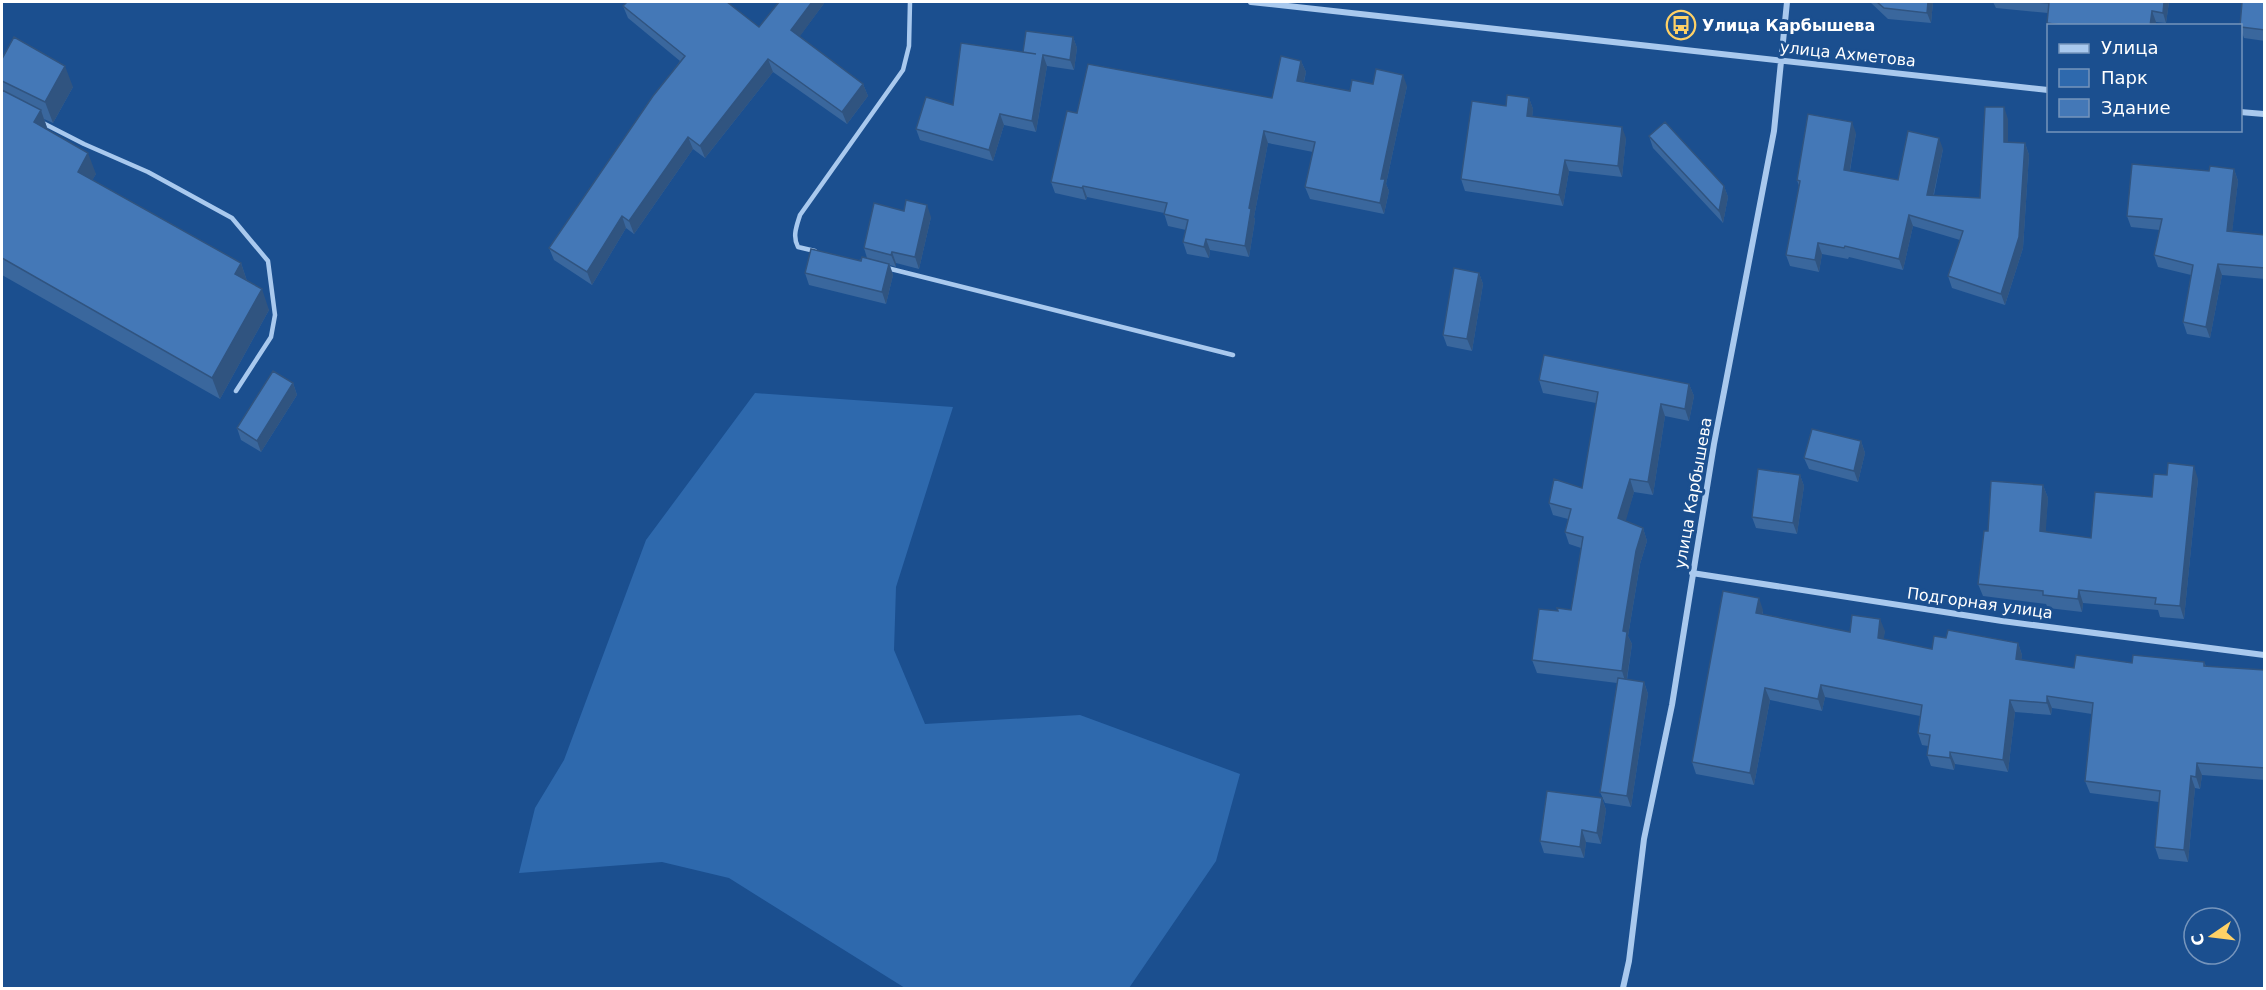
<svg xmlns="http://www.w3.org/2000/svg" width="2266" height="990" viewBox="0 0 2266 990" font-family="'DejaVu Sans',sans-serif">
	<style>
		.green { fill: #2e69ad }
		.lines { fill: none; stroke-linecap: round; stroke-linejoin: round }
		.lane { stroke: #a9c9ee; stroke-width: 4.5 }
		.street { stroke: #a9c9ee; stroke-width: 6 }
		.wall { fill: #3a679d }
		.shaded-wall { fill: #305480 }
		.building { fill: #4478b7; stroke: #305480; stroke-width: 1.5 }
		.labels { text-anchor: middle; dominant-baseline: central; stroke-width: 6; stroke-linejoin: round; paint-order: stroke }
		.poi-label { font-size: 16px; font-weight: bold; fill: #fff; stroke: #1b4f8f; text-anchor: start }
		.street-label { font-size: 16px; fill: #fff; stroke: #1b4f8f }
	</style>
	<rect width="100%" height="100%" fill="#1b4f8f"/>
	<path class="green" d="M755 393 953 407 896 587 894 650 925 724 1080 715 1240 774 1216 861 1129 988H905L729 878 662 862 519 873 535 808 564 760 646 540Z"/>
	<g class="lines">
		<path class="lane" d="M41 122 84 144 148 172 232 218 268 261 275 315 271 337 236 391
			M815 251 798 247C792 236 797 225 800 215L903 70 909 46 910 2
			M887 268 1233 355"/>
		<path class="street" d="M1251 2 2048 90
			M2240 112 2264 114
			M1692 573 2002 621 2264 655
			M1623 988 1629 961 1644 839 1672 705 1714 444 1774 131 1787 2"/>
	</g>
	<path class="wall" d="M825 2 799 37 863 84 868 96 847 124 773 72 705 158 693 149 634 234 626 228 592 285 554 260 549 248 680 61 628 18 623 6 759 27Z
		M1870 2H1933L1931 23 1888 19Z
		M1993 2H2169L2166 23 2156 22V26H2049V27L2047 23 2048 13 1996 8Z
		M2265 2V41L2244 38 2241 30V26Z
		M1073 37 1077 48 1074 70 1047 66 1036 132 1004 125 993 161 920 140 916 129 953 105 1023 52Z
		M2 59 73 87 53 123 44 119 48 130 96 174 92 180 241 263 247 281 269 310 220 399 2 275Z
		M1301 61 1306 72 1304 82 1350 91 1373 84 1407 86 1386 184 1389 191 1384 214 1310 199 1305 187 1313 152 1268 143 1254 217 1255 220 1249 257 1210 250 1209 258 1187 254 1183 242 1186 230 1168 226 1164 213 1087 197 1086 200 1055 193 1051 182 1077 113 1272 98Z
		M1529 98 1533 109 1532 117 1626 138 1622 177 1569 171 1563 206 1465 191 1461 179 1506 106Z
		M2008 119V142L2025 143 2029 155 2023 248 2005 305 1952 288 1948 276 1960 240 1913 226 1903 270 1849 257 1848 259 1822 254 1819 272 1790 266 1786 255 1799 186 1797 180 1856 133 1850 171 1898 180 1943 149 1934 195 1980 198Z
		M1649 136 1724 186 1728 197 1723 223 1653 148Z
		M2234 169 2238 181 2232 231 2265 235V279L2222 275 2210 338 2187 334 2183 322 2191 275 2158 267 2154 255 2160 230 2131 227 2127 216 2209 171Z
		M904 211 931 217 919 269 896 263V267L890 265 893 275 886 304 809 285 805 273 867 258 864 248Z
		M1479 273 1483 284 1472 351 1447 346 1443 335Z
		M1539 380 1689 384 1694 396 1689 421 1665 416 1653 495 1634 492 1625 521 1643 528 1647 541 1640 564 1628 636 1632 644 1627 680 1644 682 1648 694 1631 807 1605 803 1600 792 1617 683 1537 673 1532 660 1558 611 1571 610 1581 548 1569 544 1565 532 1568 519 1553 515 1549 503 1582 488 1596 403 1543 393Z
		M293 383 297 395 261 452 241 440 237 428Z
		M1861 441 1865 453 1858 482 1809 469 1804 458Z
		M1800 475 1804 486 1797 534 1756 528 1752 517Z
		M2198 479 2184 619 2160 617 2158 610 2083 603 2082 612 2048 608 2046 604 1983 596 1978 584 1988 531 2043 485 2048 498 2045 532 2091 538 2152 497Z
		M1763 610V614L1850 632 1885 631 1883 639 1932 649 1946 638 2018 643 2022 655 2021 660 2074 668 2132 663 2204 662 2206 666 2265 670V780L2202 775 2200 789 2195 788 2188 862 2159 859 2155 847 2159 802 2090 793 2085 781 2092 714 2052 708 2051 715 2015 712 2008 772 1955 764 1954 770 1931 766 1927 755 1928 746 1922 745 1918 733 1920 716 1825 697 1822 711 1770 700 1754 785 1696 774 1692 762Z
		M1602 798 1606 810 1601 844 1586 842 1584 858 1544 853 1540 841Z"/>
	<path class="shaded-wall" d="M812 2H825L795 43 791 30Z
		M1928 2H1933L1931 23 1927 13Z
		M2164 2H2169L2166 23 2163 13Z
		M2152 11 2156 22V26H2150Z
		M1073 37 1077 48 1074 70 1070 60Z
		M1043 55 1047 66 1036 132 1032 121Z
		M768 59 773 72 705 158 700 146Z
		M1301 61 1306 72 1301 93 1297 81Z
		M65 66 73 87 53 123 45 102Z
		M1403 75 1407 86 1386 184 1389 191 1384 214 1380 203 1381 179Z
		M863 84 868 96 847 124 842 112Z
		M1529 98 1533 109 1531 128 1527 116Z
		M2004 107 2008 119V153L2004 142Z
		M41 110 48 131 34 122Z
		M1000 114 1004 125 993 161 989 150Z
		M1852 122 1856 133 1848 181 1844 170Z
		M1622 127 1626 138 1622 177 1618 166Z
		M1264 131 1268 143 1254 217 1255 220 1249 257 1245 246 1249 208Z
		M688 137 693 149 634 234 629 221Z
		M1939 138 1943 149 1931 206 1927 195Z
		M2025 143 2029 155 2023 248 2005 305 2001 294Z
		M88 153 96 174 85 193 78 172Z
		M1565 160 1569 171 1563 206 1559 195Z
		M2234 169 2238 181 2231 242 2227 231Z
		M1083 186 1087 197 1086 200 1082 188Z
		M1724 186 1728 197 1723 223 1719 211Z
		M927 205 931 217 919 269 915 257Z
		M1909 215 1913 226 1903 270 1899 259Z
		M622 216 626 228 592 285 587 272Z
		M1206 239 1210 250 1209 258 1204 247Z
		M1818 243 1822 254 1819 272 1815 260Z
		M892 252 896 263V267L891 255Z
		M241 263 248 284 235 274Z
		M889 264 893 275 886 304 882 292Z
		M2218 264 2222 275 2210 338 2206 327Z
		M1479 273 1483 284 1472 351 1467 339Z
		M262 289 269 310 220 399 212 378Z
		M293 383 297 395 261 452 257 441Z
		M1689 384 1694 396 1689 421 1685 409Z
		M1661 404 1665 416 1653 495 1648 482Z
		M1861 441 1865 453 1858 482 1854 471Z
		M2194 466 2198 479 2184 619 2180 606Z
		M1800 475 1804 486 1797 534 1793 523Z
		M1630 479 1634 492 1623 531 1618 518Z
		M2043 485 2048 498 2045 544 2040 531Z
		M1643 528 1647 541 1640 564 1628 636 1632 644 1626 684 1622 671 1623 631 1636 551Z
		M2079 590 2083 603 2082 612 2078 599Z
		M1759 598 1763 610 1761 625 1756 613Z
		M1880 619 1885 631 1882 650 1878 638Z
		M2018 643 2022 655 2020 671 2016 659Z
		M1644 682 1648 694 1631 807 1627 796Z
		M1821 685 1825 697 1822 711 1818 699Z
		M1765 688 1770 700 1754 785 1750 773Z
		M2047 696 2052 708 2051 715 2047 703Z
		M2010 700 2015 712 2008 772 2003 760Z
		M1950 752 1955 764 1954 770 1950 758Z
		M2197 763 2202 775 2200 789 2196 777Z
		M2191 776 2195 788 2188 862 2184 850Z
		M1602 798 1606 810 1601 844 1597 833Z
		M1582 830 1586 842 1584 858 1580 847Z"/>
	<path class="building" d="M627 2H727L759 27 779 2H812L791 30 863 84 842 112 768 59 700 146 688 137 629 221 622 216 587 272 549 248 653 96 685 56 623 6Z
		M1877 2H1928L1927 13 1884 8Z
		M2036 2H2164L2163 13 2152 11 2150 26H2066L2047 23 2049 3Z
		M2242 2H2265V30L2241 27 2240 26Z
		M1026 31 1073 37 1070 60 1043 55 1032 121 1000 114 989 150 916 129 926 97 953 105 961 43 1036 54 1023 52Z
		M14 37 65 66 45 102 2 81V59Z
		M1281 56 1301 61 1297 81 1350 91 1352 80 1373 84 1376 69 1403 75 1381 179H1385L1380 203 1305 187 1315 142 1264 131 1249 208 1251 209 1245 246 1206 239 1204 247 1183 242 1188 220 1164 214 1167 203 1083 186 1082 188 1051 182 1067 111 1077 113 1088 64 1272 98Z
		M2 90 41 110 34 122 88 153 78 172 241 263 235 274 262 289 212 378 2 258Z
		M1507 95 1529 98 1527 116 1622 127 1618 166 1565 160 1559 195 1461 179 1472 101 1506 106Z
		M1985 107H2004V142L2025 143 2019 237 2001 294 1948 276 1963 231 1909 215 1899 259 1845 246 1844 248 1818 243 1815 260 1786 255 1800 181 1797 180 1808 114 1852 122 1844 170 1898 180 1908 131 1939 138 1927 195 1980 198Z
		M1665 122 1724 186 1719 211 1649 136Z
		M2132 164 2209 171 2210 166 2234 169 2227 231 2265 235V268L2218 264 2206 327 2183 322 2193 265 2154 255 2162 219 2127 216Z
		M906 200 927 205 915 257 892 252 891 255 864 248 874 203 904 211Z
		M811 249 861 261 862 257 889 264 882 292 805 273Z
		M1454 268 1479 273 1467 339 1443 335Z
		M1544 355 1689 384 1685 409 1661 404 1648 482 1630 479 1618 518 1643 528 1636 551 1623 631 1627 632 1622 671 1532 660 1539 609 1558 611 1557 608 1571 610 1583 537 1565 532 1571 509 1549 503 1554 479 1582 488 1598 392 1539 380Z
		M273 371 293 383 257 441 237 428Z
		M1812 429 1861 441 1854 471 1804 458Z
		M2168 463 2194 466 2180 606 2155 604 2156 598 2079 590 2078 599 2043 595V591L1978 584 1984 531H1988L1991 481 2043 485 2040 531 2091 538 2095 492 2152 497 2154 474 2167 475Z
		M1758 469 1800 475 1793 523 1752 517Z
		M1723 591 1759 598 1756 613 1850 632 1852 615 1880 619 1878 638 1932 649 1934 636 1946 638 1948 630 2018 643 2016 659 2074 668 2076 655 2132 663 2133 655 2204 662V666L2265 670V768L2197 763 2196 777 2191 776 2184 850 2155 847 2160 791 2085 781 2093 703 2047 696V703L2010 700 2003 760 1950 752V758L1927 755 1930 735 1918 733 1922 705 1821 685 1818 699 1765 688 1750 773 1692 762Z
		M1618 678 1644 682 1627 796 1600 792Z
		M1547 791 1602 798 1597 833 1582 830 1580 847 1540 841Z"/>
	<defs>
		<g id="bus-ring" transform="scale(1.5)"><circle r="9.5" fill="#1b4f8f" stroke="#ffd166" stroke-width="1.5"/><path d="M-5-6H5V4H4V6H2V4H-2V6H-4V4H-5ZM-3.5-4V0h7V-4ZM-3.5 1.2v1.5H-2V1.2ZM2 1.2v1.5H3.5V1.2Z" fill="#ffd166"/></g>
	</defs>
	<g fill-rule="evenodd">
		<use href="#bus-ring" x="1681" y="25"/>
	</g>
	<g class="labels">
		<g class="poi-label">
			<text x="1702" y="25">Улица Карбышева</text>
		</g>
		<g class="street-label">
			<text transform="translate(1848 54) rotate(6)">улица Ахметова</text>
			<text transform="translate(1693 493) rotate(-80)">улица Карбышева</text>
			<text transform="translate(1980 603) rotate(8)">Подгорная улица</text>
		</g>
	</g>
	<rect width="2266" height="990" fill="none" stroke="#ffffff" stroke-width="6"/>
	<rect x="2047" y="24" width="195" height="108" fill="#1b4f8f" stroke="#7695bc" stroke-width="1.5"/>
	<rect x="2059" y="44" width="30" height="9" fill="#a9c9ee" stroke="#7695bc" stroke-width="1.5"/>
	<text x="2101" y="54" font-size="18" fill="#ffffff">Улица</text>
	<rect x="2059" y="69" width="30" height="18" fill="#2e69ad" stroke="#7695bc" stroke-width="1.5"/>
	<text x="2101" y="84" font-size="18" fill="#ffffff">Парк</text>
	<rect x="2059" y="99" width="30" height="18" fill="#4478b7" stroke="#7695bc" stroke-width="1.5"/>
	<text x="2101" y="114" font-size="18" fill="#ffffff">Здание</text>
	<g transform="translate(2212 936) rotate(256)"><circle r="28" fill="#1b4f8f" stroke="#7695bc" stroke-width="1.5"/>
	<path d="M0-4.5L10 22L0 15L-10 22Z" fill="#ffd166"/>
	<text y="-9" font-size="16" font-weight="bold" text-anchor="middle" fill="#ffffff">С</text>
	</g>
</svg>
